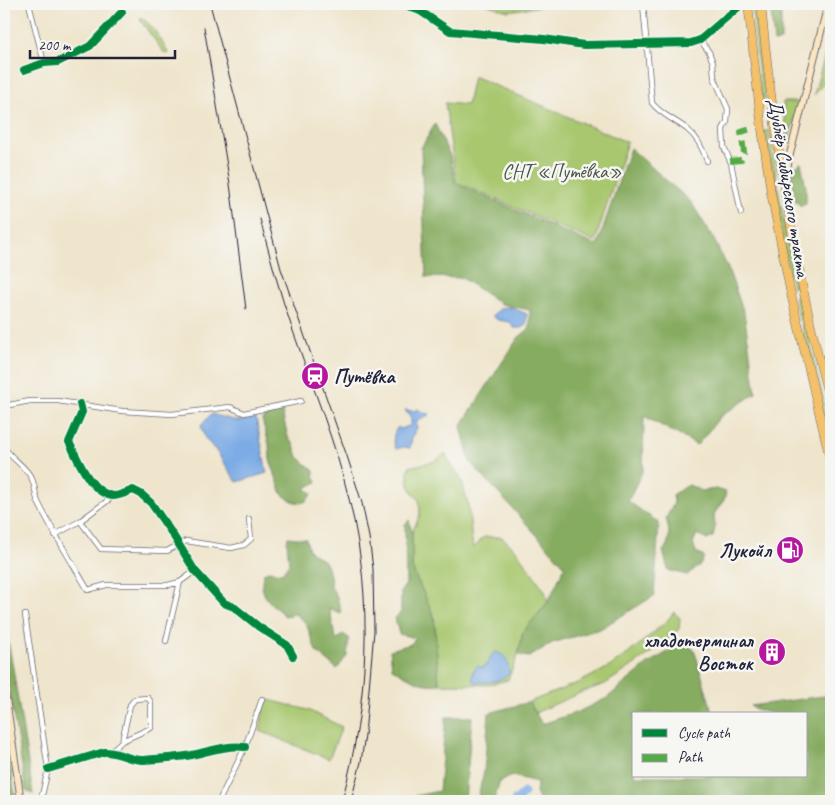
<svg xmlns="http://www.w3.org/2000/svg" width="835" height="805" viewBox="0 0 835 805" font-family="Caveat,sans-serif">
	<style>
		.green { fill: #a8c76e; stroke: #657454; fill-rule: evenodd }
		.forest { fill: #86ac61; stroke: #54674e }
		.water { fill: #7babe5; stroke: #4e6690 }
		.lines { fill: none; stroke-linecap: round; stroke-linejoin: round }
		.river { stroke: #7babe5; stroke-width: 9 }
		.minor-casing { stroke: #6a666e; stroke-width: 6 }
		.secondary-casing { stroke: #6a666e; stroke-width: 8 }
		.primary-casing { stroke: #6a666e; stroke-width: 9 }
		.minor { stroke: #fff; stroke-width: 4.5 }
		.secondary { stroke: #fbe6c3; stroke-width: 6 }
		.primary { stroke: #f4c16a; stroke-width: 8 }
		.rail { stroke: #22223b; stroke-width: 1 }
		.quiet { stroke: #53aa46; stroke-width: 6; stroke-dasharray: 12 6; stroke-linecap: butt }
		.cycleway-casing { stroke: #f6f6f2; stroke-width: 11 }
		.cycleway { stroke: #00873e; stroke-width: 8 }
		.labels { text-anchor: middle; dominant-baseline: central; stroke-width: 5; stroke-linejoin: round; paint-order: stroke }
		.park-label { font-size: 20px; fill: #4a544a; stroke: #f6f6f2 }
		.street-label { font-size: 20px; fill: #22223b; stroke: #f6f6f2 }
		.poi-label { font-size: 20px; font-weight: bold; fill: #22223b; stroke: #f6f6f2; text-anchor: end }
	</style>
	<rect width="100%" height="100%" fill="#f6f6f2"/>
	<filter id="ink" filterUnits="userSpaceOnUse"><feTurbulence type="fractalNoise" baseFrequency=".02" numOctaves="2"/><feDisplacementMap in="SourceGraphic" scale="10" xChannelSelector="R" yChannelSelector="G"/><feConvolveMatrix kernelMatrix="1 2 1 2 8 2 1 2 1" color-interpolation-filters="sRGB"/></filter>
	<filter id="wash" filterUnits="userSpaceOnUse"><feTurbulence type="fractalNoise" baseFrequency=".0096" numOctaves="4" result="noise"/><feDisplacementMap in="SourceGraphic" scale="20" xChannelSelector="R" yChannelSelector="G"/><feGaussianBlur stdDeviation="1.12" result="paint"/><feColorMatrix in="noise" values="0 0 0 0 0 0 0 0 0 0 0 0 0 0 0 0 0 1.4 0 .05"/><feComposite in="paint" operator="in"/></filter>
	<g filter="url(#wash)">
		<rect width="100%" height="100%" fill="#efe5cc"/>
		<path class="green" d="M485 4H556L508 11Z
			M751 4H757L766 104H762Z
			M141 17C154 27 161 39 168 53L165 54 140 20Z
			M827 47 831 50V75L814 95Z
			M473 76 627 142 595 242 456 182 445 103 467 105Z
			M783 102H799L787 146Z
			M769 130 782 212 796 286 792 287 777 212 765 131Z
			M794 297H799L831 429V448Z
			M445 454 461 479 468 504 473 549 484 537H502L516 550 545 591 548 602 523 632 518 655 508 680 488 685 439 684 434 616 412 568V533L420 514 419 500C409 490 406 481 409 467L435 461ZM494 652 486 683 472 672 478 666 481 668 486 666Z
			M674 612 680 618 679 629 665 643 625 671 605 684 582 692 535 713 529 702 580 682 609 667 628 654 666 622Z
			M269 700 308 710 342 727 329 759 260 731 264 705Z"/>
		<path class="forest" d="M770 4H781V41L774 42Z
			M435 124 450 156 455 183 597 246 630 148 691 202 712 236 727 266 744 313 756 393 721 416 697 445 644 416 643 470 628 501 659 523 654 596 600 629 552 643 529 657 518 655 523 632 548 602 565 566 470 462 461 426 518 338 530 328V310L501 304 462 278 426 277 421 148Z
			M801 163 806 187V204L801 206 796 202C794 190 787 170 801 163Z
			M276 409 282 412 288 437 294 445 298 457 314 471V476L317 482 306 488V490L311 492 312 494C304 508 293 503 282 494L270 460 269 444 262 420Z
			M689 485 702 491 716 489 726 492 724 500 714 514 715 528 713 537 707 540 697 534 693 543 696 552 704 557 701 564 687 575 668 570 663 551C672 540 669 530 666 518L674 503 673 494Z
			M409 520 412 533V568L434 616 439 684C422 687 407 677 392 668L390 650 411 644 416 638 399 634 395 618 401 612V591L406 584 405 524Z
			M288 537 306 539 309 550 325 562 330 575 331 587 337 597 341 612V614L329 608 336 640 343 634 349 638 347 656 337 669 316 651 306 623 295 614 285 616C270 603 257 594 264 573L268 571 282 573 289 564 287 542Z
			M4 621 11 656 33 794 26 791 4 659Z
			M684 642 694 649 712 711V714H634V776H806V714C789 714 766 716 750 706L831 695V801H540L536 794 537 782 512 776 500 781 494 801H477L484 771 489 713 529 702 542 724 578 712 607 698 648 664Z
			M446 717H472L465 801H406L405 798 439 791Z
			M4 721 15 797 16 801H4Z"/>
		<path class="water" d="M510 307 527 314 526 325 521 328H514L510 322 498 320 492 316 501 308Z
			M418 409 423 413 430 414 424 418H420L416 423 417 428 412 437 410 448 404 447 396 449C393 442 392 434 398 427L401 429 411 425V419L405 410 414 411Z
			M211 414 237 421 256 418 267 473 237 482 216 451 205 438 201 426Z
			M494 652C506 653 509 663 509 674 499 682 487 683 474 682 470 674 474 672 478 665L481 668 486 666Z"/>
		<g class="lines">
			<path class="river" d="M515 801 524 793"/>
		</g>
	</g>
	<g filter="url(#ink)">
		<g class="lines">
			<g class="minor-casing">
				<path id="minor" d="M29 4 44 63
					M403 4 420 11 450 31 544 39 584 45 691 43 700 40 742 4
					M643 4 652 103C661 115 676 120 688 130 698 138 703 149 707 161
					M700 40 709 52 713 63 714 77 728 109 727 122 723 129 724 147 731 163 741 213
					M24 70 44 63 58 62 90 46 122 12
					M80 404 82 412 69 442C78 459 91 495 114 496 119 496 128 492 133 490L141 494 151 503 173 535 195 571 224 603 234 607 259 627 287 645 293 656
					M4 406 30 401H58L122 411 172 414 230 407 244 413 301 401
					M4 447C11 459 26 466 32 479 35 486 35 494 38 502 53 532 71 561 88 590L106 585H168L180 582 195 571
					M80 521 101 549 167 551 186 541 231 548 244 545 251 539 249 519
					M55 535 80 521 114 496
					M25 615 48 769 41 800
					M166 641 180 582
					M110 752 122 741 151 728V702L148 698 135 699 130 705 122 741
					M48 769 104 752C117 751 128 760 142 760 158 759 175 758 192 755 210 751 226 745 245 747
					M21 797 47 801
					M219 801 245 747 262 699"/>
			</g>
			<g class="secondary-casing">
				<path id="secondary" d="M785 183 789 158 828 4
					M4 685 21 801"/>
			</g>
			<g class="primary-casing">
				<path id="primary" d="M748 4 761 122 771 193 790 290 831 463
					M761 4C774 140 795 274 831 406"/>
			</g>
			<use href="#minor" class="minor"/>
			<use href="#secondary" class="secondary"/>
			<use href="#primary" class="primary"/>
			<path class="rail" d="M210 4 281 269 348 459 362 503 369 537 373 569 374 631 365 735 361 762 351 801
				M204 27 230 184 246 309
				M260 219C270 257 280 294 293 331 313 388 336 444 350 503 374 601 368 704 342 801"/>
			<path class="quiet" d="M730 161 741 160 744 152 741 132 751 129"/>
			<g class="cycleway-casing">
				<path id="cycleway" d="M403 4 420 11 450 31 544 39 584 45 691 43 700 40 742 4
					M24 70 44 63 58 62 90 46 122 12
					M80 404 82 412 69 442C78 459 91 495 114 496 119 496 128 492 133 490L141 494 151 503 173 535 195 571 224 603 234 607 259 627 287 645 293 656
					M48 769 104 752C117 751 128 760 142 760 158 759 175 758 192 755 210 751 226 745 245 747"/>
			</g>
			<use href="#cycleway" class="cycleway"/>
		</g>
	</g>
	<defs>
		<g id="station-disc" transform="scale(1.4375)"><circle r="9.5" fill="#b5179e" stroke="#f6f6f2"/><path d="M-3-6H3Q5-6 5-4V2Q5 4 3 4L4.5 6H3L1.5 4h-3L-3 6H-4.5L-3 4Q-5 4-5 2V-4Q-5-6-3-6ZM-3.5-4v3h7v-3ZM-3.5 1v1.5H-2V1ZM2 1v1.5H3.5V1Z" fill="#fff"/></g>
		<g id="fuel-disc" transform="scale(1.4375)"><circle r="9.5" fill="#b5179e" stroke="#f6f6f2"/><path d="M-5.5-6h7V0h2V4h1.3V-2.5L3-4.5l.8-.8L6-3V5H2.5V1h-1V6h-7ZM-4.2-4.7v3.2H.2V-4.7Z" fill="#fff"/></g>
		<g id="building-disc" transform="scale(1.4375)"><circle r="9.5" fill="#b5179e" stroke="#f6f6f2"/><path d="M-4-6H4V6H1V3H-1V6H-4ZM-2.5-4.3h1.7v1.8h-1.7ZM.8-4.3h1.7v1.8H.8ZM-2.5-1h1.7V.8h-1.7ZM.8-1h1.7V.8H.8Z" fill="#fff"/></g>
	</defs>
	<g fill-rule="evenodd">
		<use href="#station-disc" x="315" y="376"/>
		<use href="#fuel-disc" x="790" y="550"/>
		<use href="#building-disc" x="772" y="652"/>
	</g>
	<g class="labels">
		<g class="park-label">
			<text x="562" y="171">СНТ «Путёвка»</text>
		</g>
		<g class="street-label">
			<text transform="translate(789 188) rotate(81)">Дублёр Сибирского тракта</text>
		</g>
		<g class="poi-label">
			<text x="334" y="376" text-anchor="start">Путёвка</text>
			<text x="771" y="550">Лукойл</text>
			<text x="753" y="640">хладотерминал<tspan x="753" dy="23">Восток</tspan></text>
		</g>
	</g>
	<rect width="835" height="805" fill="none" stroke="#f6f6f2" stroke-width="20"/>
	<rect x="632" y="712" width="175" height="65" fill="#f6f6f2" stroke="#a1a1a9"/>
	<rect x="642" y="729" width="25" height="8" fill="#00873e" stroke="#a1a1a9"/>
	<text x="678" y="738" font-size="15" fill="#22223b">Cycle path</text>
	<rect x="642" y="754" width="25" height="8" fill="#53aa46" stroke="#a1a1a9"/>
	<text x="678" y="762" font-size="15" fill="#22223b">Path</text>
	<path d="M30 50v8h145v-8" fill="none" stroke="#22223b" stroke-width="2.5"/>
	<text x="38" y="50" font-size="15" fill="#22223b" stroke="#f6f6f2" stroke-width="4" paint-order="stroke">200 m</text>
</svg>
